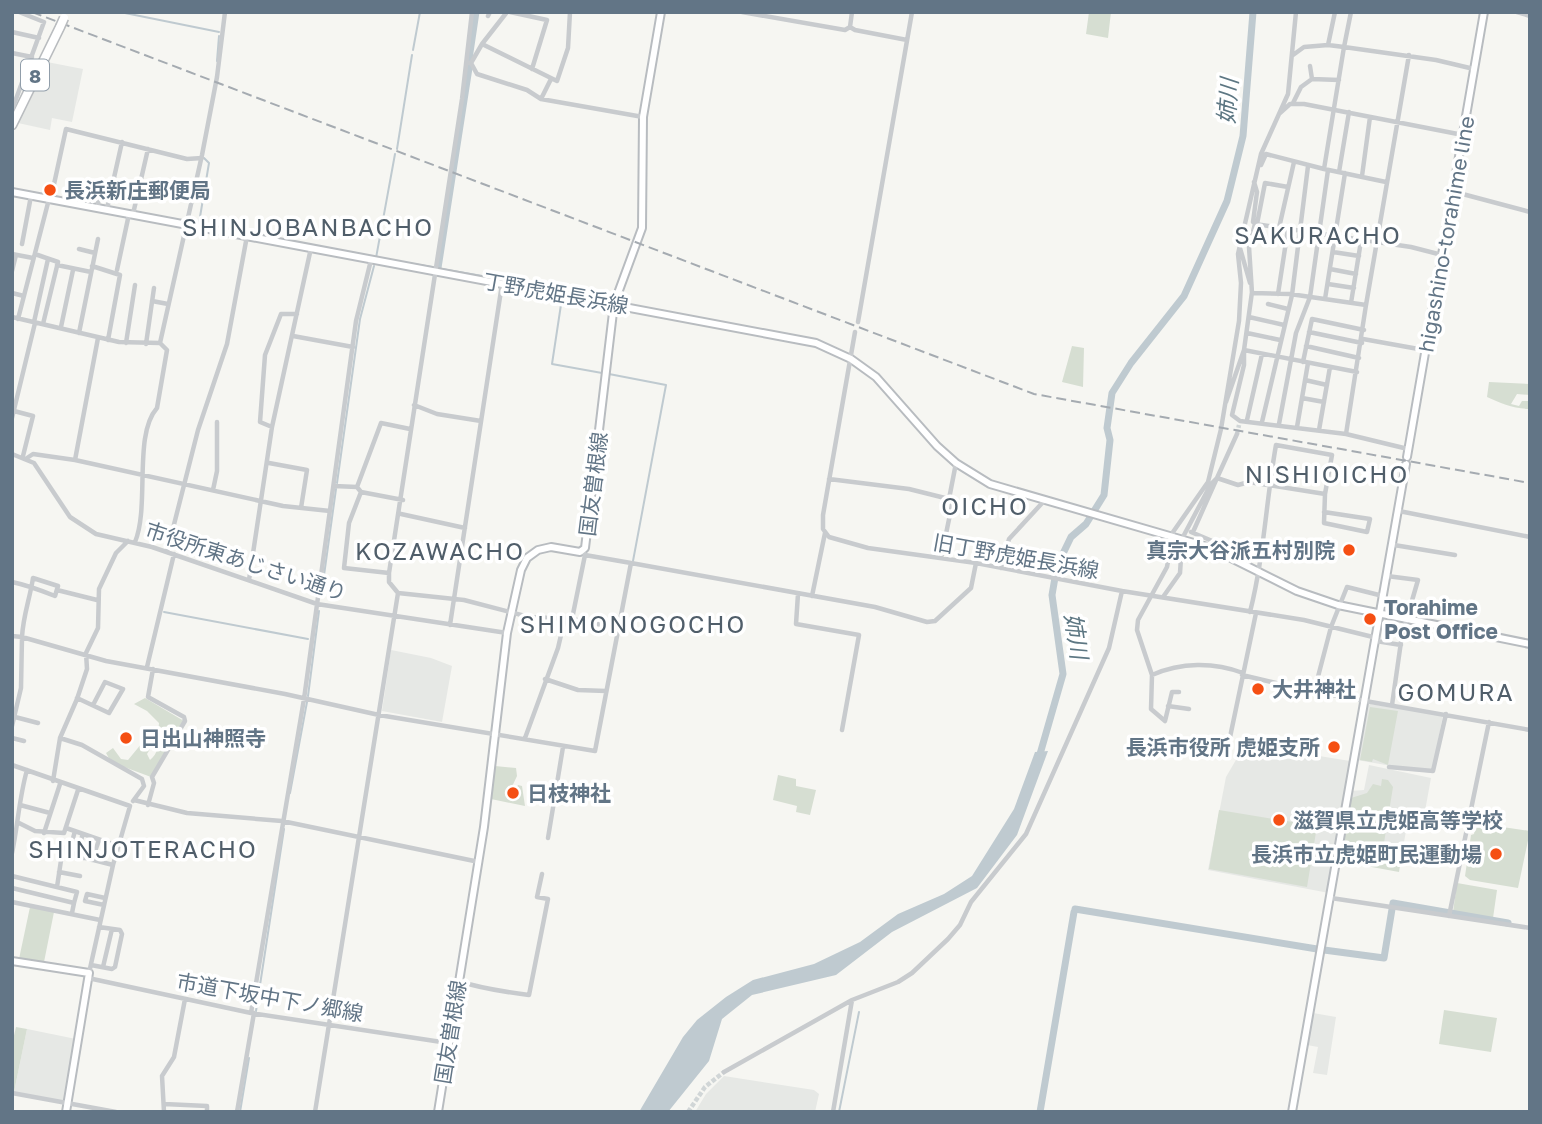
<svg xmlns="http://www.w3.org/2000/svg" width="1542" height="1124" viewBox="0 0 1542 1124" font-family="'Golos Text','Noto Sans JP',sans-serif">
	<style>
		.built { fill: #e6e8e5 }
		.green { fill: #d6ded2 }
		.water { fill: #bfcad0 }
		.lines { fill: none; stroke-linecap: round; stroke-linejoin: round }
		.stream { stroke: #bfcad0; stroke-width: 2 }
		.river { stroke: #bfcad0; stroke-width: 7 }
		.minor-tunnel { stroke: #d1d6d7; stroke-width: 4.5; stroke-dasharray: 4.5 2; stroke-linecap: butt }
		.major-casing { stroke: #b8bcc0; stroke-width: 10 }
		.highway-casing { stroke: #b9bcbf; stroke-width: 11 }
		.minor { stroke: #c8cbce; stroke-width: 4.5 }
		.major { stroke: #fff; stroke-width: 6 }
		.highway { stroke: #fff; stroke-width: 8 }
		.rail { stroke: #a5abb1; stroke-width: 2; stroke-dasharray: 10 5; stroke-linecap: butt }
		.highway-bridge-casing { stroke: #b9bcbf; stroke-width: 11; stroke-linecap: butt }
		.highway-bridge { stroke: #fff; stroke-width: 8 }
		.poi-dot { fill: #f54f13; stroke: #fff; stroke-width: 2.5 }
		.labels { text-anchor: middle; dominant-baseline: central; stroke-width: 7; stroke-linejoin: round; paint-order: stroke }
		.shield { fill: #fff; stroke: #919eaa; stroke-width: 2 }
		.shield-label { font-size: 19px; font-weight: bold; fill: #627586 }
		.poi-label { font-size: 21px; font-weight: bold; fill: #627586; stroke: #fff; text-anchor: start }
		.street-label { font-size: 21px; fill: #627586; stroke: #fff }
		.water-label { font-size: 23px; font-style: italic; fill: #5d7783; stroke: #fff }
		.quarter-label { font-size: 24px; letter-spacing: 2px; fill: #505e6a; stroke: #fff }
	</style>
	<rect width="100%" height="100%" fill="#f6f6f2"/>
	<path class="built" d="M47 62 83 69 72 122 52 118 50 130 18 123Z
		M391 650 431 658 452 666 442 722 382 711Z
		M1370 704 1443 715 1432 773 1357 760 1366 708Z
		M1251 745 1350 761 1329 893 1208 870 1226 777 1240 753Z
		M1369 765 1431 778 1425 811 1410 809 1402 853 1342 843 1351 791 1364 790Z
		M1313 1013 1336 1017 1327 1075 1313 1073 1318 1047 1307 1045Z
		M27 1029 76 1039 66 1102 14 1092Z
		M724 1076 814 1090 819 1094 815 1112H695L706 1094Z"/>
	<path class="green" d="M1089 12H1111L1108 38 1086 34Z
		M1072 346 1084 348 1083 387 1062 382Z
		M1489 382 1530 384V395L1517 394 1511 404 1519 406 1522 401H1530V409C1515 409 1500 403 1487 397Z
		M145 698 184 721 151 777 111 762 106 753 113 748 121 759 128 760 142 743 153 737 155 741 147 754 150 760C162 751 157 736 159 723L147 711 134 704Z
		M1370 707 1398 711 1388 765 1373 759 1372 762 1360 760Z
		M495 766 516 768 517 776 510 791 513 795 518 785 522 786 525 806 491 799Z
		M778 775 796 779V786L816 790 810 815 796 812 797 806 773 800Z
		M1382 779 1388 780 1393 787 1383 849 1344 842 1351 798 1367 793 1373 784 1381 786Z
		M1219 810 1317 826 1307 887 1209 869Z
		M1476 823 1530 831 1518 888 1470 880 1465 876 1471 835 1474 834Z
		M1342 844 1402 854 1399 872 1339 861Z
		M1457 883 1497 890 1493 918 1453 912Z
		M30 907 54 912 44 962 19 959Z
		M1444 1010 1497 1018 1491 1052 1439 1044Z
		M16 1027 27 1029 14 1092 12 1044Z"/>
	<path class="water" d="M1048 751 1017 835 977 888 892 932 836 975 752 995 722 1019 709 1061 668 1112H639L683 1037 697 1020 726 997 753 980 814 964 860 942 898 914 944 894 972 876 1014 809 1035 752Z"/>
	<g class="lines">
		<path class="stream" d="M120 12 219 32
			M413 50 420 12
			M217 61 219 36
			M397 149 412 55
			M199 223 209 163 204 158
			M376 258 395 154
			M395 261 432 267
			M436 268 563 290
			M562 298 552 364 602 373
			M609 374 666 385 633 561
			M337 483 360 319 374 266
			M321 597 336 489
			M164 612 308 639
			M308 696 319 611
			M290 793 307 702
			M256 1011 284 829
			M240 1112 249 1058
			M839 1112 859 1012"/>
		<path class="river" d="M469 59 476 12
			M438 268 469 68
			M1038 761 1063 674 1052 595 1057 566 1071 537 1086 524 1104 495 1110 440 1107 428 1112 393 1131 363 1184 296 1227 201 1243 136 1253 12
			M1075 909 1317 949
			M1324 950 1384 958 1393 903 1508 923
			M1040 1112 1074 912"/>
		<path class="minor-tunnel" d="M1237 434 1239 425
			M688 1112 705 1087 724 1072"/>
		<g class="major-casing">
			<path id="major" d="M12 192 816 343 851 359 876 377 937 446 956 463 990 484 1211 548 1297 591 1338 605 1530 644
				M1407 457 1484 12
				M12 961 89 973 66 1112
				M438 1112 484 827 507 633 521 570 527 558 538 550 551 547 580 552 585 548 614 304 642 228 643 117 661 12
				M1292 1112 1406 464"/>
		</g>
		<g class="highway-casing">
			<path id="highway" d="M12 125 60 27"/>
		</g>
		<path class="minor" d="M507 12 482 44 557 81 568 48 570 12
			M510 12 547 20 532 69
			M742 12 845 30 850 27
			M852 12 850 27 855 30 907 40
			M1517 12 1530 16
			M488 16 490 12
			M12 32 39 38
			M1328 45 1344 47 1351 12
			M12 53 32 57
			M1293 55 1304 47 1328 45 1335 12
			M466 63H471L477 74 527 90 541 99 643 117
			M471 63 482 44
			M1310 66 1312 79 1339 80
			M541 99 551 79
			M1293 103 1301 87 1312 79
			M12 110 44 22 19 12
			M1280 113 1290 104H1304L1463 135
			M1261 165 1266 154 1324 169
			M1339 172 1349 112
			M1362 176 1370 117
			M1254 182 1257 192 1253 222 1255 224 1411 247 1442 255
			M1386 182 1324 169 1344 47 1436 60 1474 69
			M1455 192 1530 212
			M51 198 66 129 187 159 202 158
			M98 207 99 183
			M107 209 122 142
			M133 214 148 149
			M1255 224 1249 247 1252 293 1290 294 1366 305 1409 55
			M1257 224 1265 183 1288 187
			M1279 228 1294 162
			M22 244 31 196
			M1240 248 1250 283
			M79 249 95 253
			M1333 252 1359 256
			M12 254 33 258
			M35 254 58 262 43 324
			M57 265 91 272
			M92 266 120 275 108 340
			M1330 269 1356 274
			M117 270 129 214
			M12 271 16 255
			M1328 284 1354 288
			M12 293 24 296
			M1278 294 1288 229
			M1325 299 1345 173
			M152 301 168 304
			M1351 303 1361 241
			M1268 304 1288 309
			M12 317 119 342 160 343 167 350 157 408C133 435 150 506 135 542
			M1249 317 1284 325
			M18 319 49 199
			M34 322 48 259
			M858 322 912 12
			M61 327 73 270
			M855 332 823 515V529L829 537 868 548 976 563 1122 591 1304 620 1377 638
			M1309 332 1362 343
			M79 333 98 239
			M1247 333 1280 340
			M293 336 353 347
			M1363 339 1424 350
			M126 343 135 285
			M160 343 202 155 217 77 225 12
			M146 344 154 288
			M1306 346 1359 358
			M1303 362 1312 319 1364 330
			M1357 372 1244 350V365L1232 415 1240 421 1346 434 1408 449
			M1305 380 1327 385
			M1302 398 1324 402
			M1226 402 1244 350 1252 292
			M414 405 437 414 481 421
			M14 411 33 416 23 456
			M12 418 35 323
			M1247 420 1262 354
			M1262 422 1292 295 1308 166
			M1279 424 1296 333 1310 297 1328 170
			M272 427 260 422 265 355 281 314H297
			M1297 427 1308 363
			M1319 430 1330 367
			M1346 434 1366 305
			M12 454 34 463 70 517 96 534 152 547 317 604 507 633
			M27 458 33 454 75 460 98 338
			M75 460 283 506 330 511
			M269 463 307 470 301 508
			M829 479 909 489 953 500 941 558
			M334 486 357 487 361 492 403 500
			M357 487 381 423 410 429
			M213 490 217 471V422
			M361 492 349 523 344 568 389 573
			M949 499 956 463
			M1399 511 1530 537
			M1324 512 1370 519 1367 532 1324 523 1325 494
			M401 514 465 528
			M1191 532 1243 554 1262 556
			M1193 532 1217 478 1238 485 1249 482 1325 494 1332 455 1276 445C1266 501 1264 557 1250 612
			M1184 535 1211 484 1217 478 1237 434
			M1394 545 1455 555
			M167 552 198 430 227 344 247 236
			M631 563 875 607 927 622 935 621 971 588 976 563
			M1001 568 1009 539 1044 501
			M1387 576 1418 580 1402 635 1392 705
			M249 580 272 427 311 248
			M12 582C27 585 40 590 55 596L58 586 33 578C30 598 23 616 22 637L12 636
			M57 590 97 600
			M398 593 464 600 529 617 572 619 585 555
			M798 594 796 624 859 635 842 730
			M812 596 825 533
			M1163 597 1180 573 1182 543
			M572 619 618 628
			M450 625 502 284
			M1376 641 1401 645
			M147 667 174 554
			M1243 673C1214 662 1181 662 1152 675L1137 630 1138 620 1167 567 1173 532 1208 482 1221 429 1239 321 1241 283 1238 254 1261 154 1288 94 1296 12
			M1152 675 1151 709 1165 721 1172 692H1179
			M1242 675 1314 692 1530 730
			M545 679 578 690 606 691
			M1314 692 1331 627 1347 587 1383 596
			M77 698 109 713 123 689 105 682 93 705
			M1168 706 1189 709
			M15 717 38 723
			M12 726 21 688 22 637 106 661 285 694 379 715 595 751 631 563 585 555 583 551
			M12 738 24 741
			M60 738 82 745 142 779 144 786 133 801
			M525 738 558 648 565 618
			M1229 742 1256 613
			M12 765 130 806 113 865 89 973
			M1389 767 1433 771 1446 714
			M53 781 60 738 77 699 87 669 86 653 98 628 99 589 116 553 128 541
			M134 800 187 813 282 821 479 862
			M20 805 50 813
			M148 805 154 783 152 777 185 721 184 717 148 697 153 669
			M19 823 35 831 64 833 78 790
			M66 828 118 846
			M44 833 60 784
			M548 838 563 747
			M70 849 75 831
			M12 853C18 825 19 798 27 770
			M76 855 83 834
			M84 858 91 837
			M92 860 99 840
			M102 862 107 843
			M59 872 80 876
			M12 876 77 892 74 903
			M57 887 63 847 78 856 113 865
			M12 888 74 903 72 913
			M1331 898 1530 928
			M12 902 100 920
			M104 905 85 901 87 894 105 898
			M1449 916 1489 722
			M91 965 112 969 115 967 122 934 120 930 99 927
			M103 967 112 929
			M88 978 251 1013 448 1043
			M458 981C483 989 505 992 529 995L548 899 537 897 542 874
			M251 1013 304 699 356 321 371 260
			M724 1072 852 1000 898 982 912 973 948 939 960 925 971 902 1026 834 1109 648 1122 591
			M12 1093 116 1112
			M164 1104 207 1106V1112
			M164 1112 162 1076 174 1057 185 999
			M237 1112 254 1013
			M315 1112 398 593 389 582V573L462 99 472 12
			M833 1112 852 1000"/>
		<use href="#major" class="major"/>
		<use href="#highway" class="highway"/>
		<path class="rail" d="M32 12 1034 394 1530 483"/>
		<g class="highway-bridge-casing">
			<path id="highway-bridge" d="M60 27 64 18"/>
		</g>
		<use href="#highway-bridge" class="highway-bridge"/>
	</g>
	<g class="poi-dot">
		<circle cx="50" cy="190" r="7"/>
		<circle cx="1349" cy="550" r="7"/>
		<circle cx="1370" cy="619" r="7"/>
		<circle cx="1258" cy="689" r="7"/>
		<circle cx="126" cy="738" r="7"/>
		<circle cx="1334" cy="747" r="7"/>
		<circle cx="513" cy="793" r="7"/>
		<circle cx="1279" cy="820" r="7"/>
		<circle cx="1496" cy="854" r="7"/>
	</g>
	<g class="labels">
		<rect class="shield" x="21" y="59.5" width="28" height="31" rx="5"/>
		<g class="shield-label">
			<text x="35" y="75">8</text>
		</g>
		<g class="poi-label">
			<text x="64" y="190">長浜新庄郵便局</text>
			<text x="1335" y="550" text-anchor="end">真宗大谷派五村別院</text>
			<text x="1384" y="607">Torahime<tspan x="1384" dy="24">Post Office</tspan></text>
			<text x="1272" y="689">大井神社</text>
			<text x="140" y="738">日出山神照寺</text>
			<text x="1320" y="747" text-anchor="end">長浜市役所 虎姫支所</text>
			<text x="527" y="793">日枝神社</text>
			<text x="1293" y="820">滋賀県立虎姫高等学校</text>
			<text x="1482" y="854" text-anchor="end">長浜市立虎姫町民運動場</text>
		</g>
		<g class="street-label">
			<text transform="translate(1446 234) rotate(-80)">higashino-torahime line</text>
			<text transform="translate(556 293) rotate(10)">丁野虎姫長浜線</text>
			<text transform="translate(593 484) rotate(-83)">国友曽根線</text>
			<text transform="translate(1016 556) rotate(10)">旧丁野虎姫長浜線</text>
			<text transform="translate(246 561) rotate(18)">市役所東あじさい通り</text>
			<text transform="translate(270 997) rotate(10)">市道下坂中下ノ郷線</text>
			<text transform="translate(450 1032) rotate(-81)">国友曽根線</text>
		</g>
		<g class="water-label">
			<text transform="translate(1227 101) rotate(-86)">姉川</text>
			<text transform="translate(1077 636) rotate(81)">姉川</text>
		</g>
		<g class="quarter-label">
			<text x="308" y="226">SHINJOBANBACHO</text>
			<text x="1318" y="234">SAKURACHO</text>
			<text x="1327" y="473">NISHIOICHO</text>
			<text x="985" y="505">OICHO</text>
			<text x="440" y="550">KOZAWACHO</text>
			<text x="633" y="623">SHIMONOGOCHO</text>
			<text x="1456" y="691">GOMURA</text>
			<text x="143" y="848">SHINJOTERACHO</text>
		</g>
	</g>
	<rect width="1542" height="1124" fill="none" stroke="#627586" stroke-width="28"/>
</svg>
